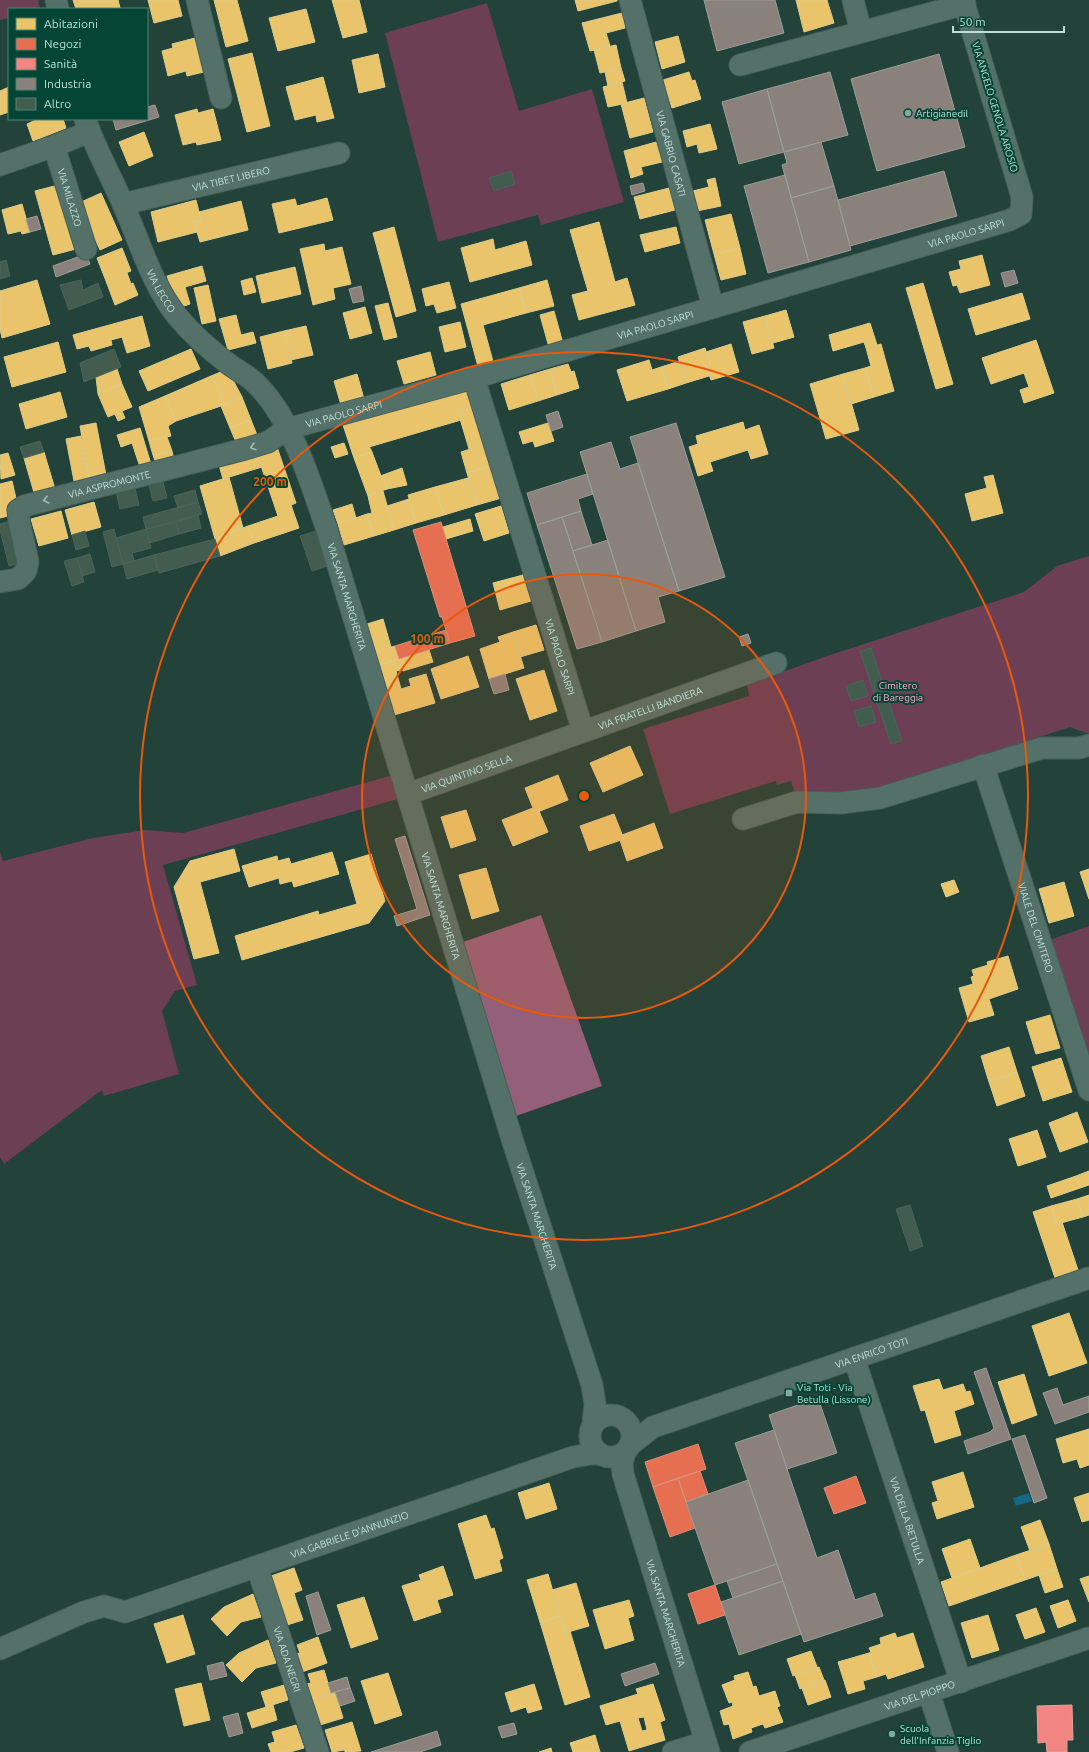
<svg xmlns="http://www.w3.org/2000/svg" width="1089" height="1752" viewBox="0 0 1089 1752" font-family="Ubuntu,sans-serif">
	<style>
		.green { fill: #6c3f55 }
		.forest { fill: #945f78 }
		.water { fill: #166686 }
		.homes { fill: #e9c46a; stroke: #dccc8a; fill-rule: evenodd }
		.shops { fill: #e76f51; stroke: #da9178 }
		.health { fill: #f28482; stroke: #e2a09a }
		.industry { fill: #8a817c; stroke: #999e96 }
		.building { fill: #425c50; stroke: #4b6459 }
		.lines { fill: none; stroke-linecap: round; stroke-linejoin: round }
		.minor-casing { stroke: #465f58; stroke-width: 23 }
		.minor { stroke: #547169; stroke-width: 21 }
		.oneway { stroke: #9dbfb3 }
		.ring { fill: none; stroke: #e8590c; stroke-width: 2 }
		.poi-dot { fill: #86a99d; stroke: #044536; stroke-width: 1.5 }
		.labels { text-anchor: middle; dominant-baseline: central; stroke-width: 4; stroke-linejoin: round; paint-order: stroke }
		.street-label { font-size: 10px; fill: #bce0d3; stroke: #044536 }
		.poi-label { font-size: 10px; fill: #bce0d3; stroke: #044536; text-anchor: start }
		.park-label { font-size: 10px; fill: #fdb0d1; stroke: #044536 }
		.centre { fill: #e8590c; stroke: #044536; stroke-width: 2 }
		.ring-label { font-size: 12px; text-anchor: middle; font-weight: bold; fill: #e8590c; stroke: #044536; stroke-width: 4; stroke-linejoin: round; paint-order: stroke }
	</style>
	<rect width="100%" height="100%" fill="#22423a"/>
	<path class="green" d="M0 0H38L40 9H9V18L0 20Z
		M487 3 519 111 592 89 624 202 541 225 538 215 438 242 385 33Z
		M1089 556V734L1070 727 868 792 795 794 791 781 777 785 776 781 670 814 643 729 749 696 747 685 827 656 1024 592 1057 566Z
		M390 776 398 799 163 865 197 985 175 991 162 1011 179 1074 104 1096 102 1090 4 1164 0 1157V852L3 861 93 838 145 830 183 833Z
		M1089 926V1070L1047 941Z"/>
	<path class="forest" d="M541 915 602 1086 516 1116 460 943Z"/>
	<path class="water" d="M1029 1493 1032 1501 1016 1506 1013 1498Z"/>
	<path class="homes" d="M73 0H118L120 8 115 9H76Z
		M148 0H178L182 16 154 23Z
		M214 0H237L248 41 226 47Z
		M332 0H359L367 32 343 38Z
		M575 0H617V1L578 11Z
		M796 0H827L834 23 804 32Z
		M306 9 315 42 278 51 269 18Z
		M622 13 625 28 606 33 610 46 590 51 582 23Z
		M678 36 685 62 662 69 655 42Z
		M195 38 204 72 187 76 186 71 168 76 162 51 173 48 172 44Z
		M616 45 621 68 600 73 594 50Z
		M252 53 270 126 247 132 228 59Z
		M378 54 385 87 359 93 352 60Z
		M621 68 625 81 608 86 605 72Z
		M689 72 692 81 695 80 701 99 672 108 663 80Z
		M323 77 334 118 317 122 316 115 295 120 286 87Z
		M622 82 627 103 608 107 603 87Z
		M9 87V112L0 115V91Z
		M644 98 653 132 630 138 621 104Z
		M197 109 198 113 213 109 221 140 197 145 196 142 183 145 175 115Z
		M35 119H63L66 128 33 141 27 124 36 120Z
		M710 124 717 149 699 153 697 144 687 147 683 131Z
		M144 132 153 156 129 166 119 142Z
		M656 142 662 162 641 167 643 174 631 178 624 151Z
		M715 178 721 206 697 211 693 191 709 187 707 180Z
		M58 185 76 249 53 255 35 191Z
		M669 188 675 210 640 219 634 197Z
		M101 193 122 240 100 250 79 203Z
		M327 198 333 220 279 233 272 204 295 199 297 206Z
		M196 200 201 220 194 222 197 232 158 242 151 212Z
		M241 201 248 230 200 242 194 222 201 220 199 212Z
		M22 204 30 232 22 234 21 231 8 234 2 210Z
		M731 214 740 248 714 254 705 220Z
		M599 222 615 282 627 278 635 305 579 320 572 295 588 291 570 230Z
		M394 227 416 311 396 317 373 233Z
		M676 227 680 243 645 252 640 235Z
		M493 239 495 250 526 241 532 265 470 282 461 248Z
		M324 244 325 251 342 247 351 284 333 288 335 299 313 305 300 249Z
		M122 248 131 271 106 281 97 258Z
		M740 248 746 274 721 280 714 254Z
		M982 255 990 285 960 293 957 285 953 286 949 272 961 269 959 261Z
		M202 266 206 281 185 287 190 304 181 307 174 296 167 276Z
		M295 267 301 294 262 303 256 276Z
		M127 273 131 284 133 283 138 295 115 305 106 281Z
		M252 278 256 292 244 295 241 281Z
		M37 280 50 324 2 338 0 329V291Z
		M547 280 554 306 526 313 519 288Z
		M449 282 456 308 437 313 434 304 426 306 422 289Z
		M923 283 953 384 936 389 906 288Z
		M208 285 216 321 202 324 194 288Z
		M519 288 526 313 483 325 494 365 479 370 461 304Z
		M1022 293 1030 319 976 335 968 309Z
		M388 303 397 337 384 340 375 306Z
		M365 307 372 333 350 339 343 313Z
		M786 310 794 337 773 343 765 316Z
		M554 311 564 347 550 351 540 315Z
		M236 315 241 335 253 332 256 343 228 350 219 319Z
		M142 316 150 346 127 353 122 337 111 340 112 345 91 351 89 346 77 349 73 335Z
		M765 316 774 348 752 354 743 322Z
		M460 322 466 347 445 352 439 327Z
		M870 323 877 345 866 348 864 342 833 351 829 335Z
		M306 326 313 355 291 360 284 331Z
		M284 331 292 363 268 369 260 337Z
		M1036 340 1054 393 1024 403 1020 390 1029 387 1024 373 991 384 982 358Z
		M58 342 66 372 12 387 4 357Z
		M731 344 739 372 711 380 706 366 710 364 706 352Z
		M881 344 894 391 874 397 865 368 871 366 866 348Z
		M705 348 710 364 706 366 709 376 686 383 678 357Z
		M191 349 200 369 148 391 139 371Z
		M430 352 436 375 404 384 397 361Z
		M649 360 652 370 661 367 668 389 627 401 617 370Z
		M680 361 686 383 668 389 661 367Z
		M568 364 571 372 574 371 579 388 557 395 550 369Z
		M865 368 874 397 851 404 843 374Z
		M117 369 122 384 98 394 96 377Z
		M550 369 557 395 538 401 530 375Z
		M223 371 233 380 242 397 221 406 222 398 211 376Z
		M357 374 364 399 341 405 334 381Z
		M843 374 859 430 826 439 810 384Z
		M530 375 538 401 509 410 501 384Z
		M211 376 222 398 221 406 176 421 165 396Z
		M122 384 132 407 122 411 125 418 118 421 115 414 108 417 98 394Z
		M472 386 479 407 458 412 461 420 369 447 356 420Z
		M60 392 67 417 26 429 19 404Z
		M165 396 176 421 168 426 171 436 149 441 139 407Z
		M242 397 251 420 230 428 221 406Z
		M479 407 489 443 469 449 458 412Z
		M251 420 259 440 239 449 230 428Z
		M356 420 372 452 354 458 343 425Z
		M743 422 745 430 759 425 768 454 751 459 748 450 710 462 713 471 698 476 689 447 698 444 696 436Z
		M96 423 106 475 89 478 80 426Z
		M548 423 554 441 535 447 533 441 523 444 519 432Z
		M140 428 151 464 140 467 132 443 121 447 117 435Z
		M81 436 89 478 74 481 66 439Z
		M167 437 172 451 153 455 149 441Z
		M344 443 348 454 335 458 331 447Z
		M489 443 496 464 467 473 461 452Z
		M276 444 296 503 291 505 299 528 254 543 248 526 278 516 256 451Z
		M172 451 175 464 158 470 153 455Z
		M44 452 55 489 35 496 24 458Z
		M372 452 381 476 383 475 387 489 368 496 354 458Z
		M8 453 15 475 1 479 0 455Z
		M257 455 262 467 223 479 219 465Z
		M496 464 505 497 477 505 467 473Z
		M402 468 407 485 387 489 383 475Z
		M993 475 1003 513 972 521 965 494 987 488 984 477Z
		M229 477 243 528 215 539 200 486Z
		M468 478 477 505 444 515 435 487Z
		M12 481 18 507 6 509 8 516 0 518V484Z
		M435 487 444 515 416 523 408 495Z
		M383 491 394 530 374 536 367 514 372 513 368 496Z
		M409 499 416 523 394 530 387 506Z
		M94 502 101 527 72 535 65 510Z
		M352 504 356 518 338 524 333 510Z
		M501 506 509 533 484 541 475 514Z
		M61 511 68 538 39 546 31 519Z
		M367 514 374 536 344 545 338 524Z
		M470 519 473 531 446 539 443 527Z
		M248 526 254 543 220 556 215 539Z
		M523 575 531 601 500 610 493 583Z
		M383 619 391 647 395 646 399 659 379 665 367 624Z
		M536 625 544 650 520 657 513 632Z
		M513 632 524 668 489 679 480 649 500 642 498 637Z
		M429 650 433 662 403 671 399 659Z
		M468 656 479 687 441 699 431 669Z
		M399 659 402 670 396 671 401 689 411 686 409 679 426 674 435 703 394 715 379 665Z
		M544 670 557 711 530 720 516 679Z
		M630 746 643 775 603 792 590 763Z
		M558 775 568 800 535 813 525 788Z
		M533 808 535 813 539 811 548 832 513 846 502 820Z
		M466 810 476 840 451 848 441 817Z
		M614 814 624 839 589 851 580 826Z
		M654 823 663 848 627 861 620 840 624 839 622 835Z
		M234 849 240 871 200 882 219 953 194 959 174 887 190 861Z
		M332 852 339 874 294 887 292 881 280 884 279 878 249 887 242 866 277 856 278 861 289 858 291 864Z
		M371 854 385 901 369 923 242 960 235 936 318 911 319 915 357 904 345 862Z
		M486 868 499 911 472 919 459 875Z
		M1089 869V899L1080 872Z
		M954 880 959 892 946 897 941 884Z
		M1064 882 1074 916 1049 923 1039 889Z
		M1008 956 1018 989 989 999 994 1015 969 1022 959 988 973 984 971 977 974 976 972 970 988 965 987 962Z
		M1050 1015 1060 1048 1036 1054 1026 1022Z
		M1009 1047 1017 1072 989 1082 981 1056Z
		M1061 1058 1072 1092 1043 1101 1032 1067Z
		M1017 1072 1025 1096 997 1106 989 1082Z
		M1077 1112 1088 1142 1060 1152 1049 1123Z
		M1037 1130 1046 1157 1018 1166 1009 1139Z
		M1089 1171V1185L1080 1188 1076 1176Z
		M1076 1176 1080 1188 1051 1198 1047 1186Z
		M1089 1195V1215L1083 1217 1077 1199Z
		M1077 1199 1083 1217 1057 1224 1051 1206Z
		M1051 1206 1057 1224 1062 1222 1078 1270 1055 1278 1033 1212Z
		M1069 1313 1087 1363 1049 1376 1032 1326Z
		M1024 1374 1037 1415 1012 1424 998 1382Z
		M939 1379 943 1390 963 1384 966 1392 970 1391 974 1404 954 1411 961 1435 935 1443 925 1410 921 1411 913 1386Z
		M1089 1429V1465L1080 1468 1077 1459 1063 1463 1056 1439Z
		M963 1472 974 1507 937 1519 932 1503 938 1501 932 1482Z
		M549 1483 557 1509 526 1519 518 1493Z
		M1089 1493V1520L1082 1522 1074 1498Z
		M486 1515 491 1529 494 1528 503 1558 499 1560 502 1571 475 1579 458 1524Z
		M1040 1520 1049 1544 1030 1551 1021 1527Z
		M970 1539 980 1568 952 1578 942 1549Z
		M1049 1544 1057 1569 1025 1580 1016 1555Z
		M1016 1555 1025 1580 949 1606 941 1582Z
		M443 1566 453 1595 437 1600 441 1612 414 1621 402 1586 421 1580 419 1575Z
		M294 1568 302 1590 294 1593 296 1600 280 1606 271 1576Z
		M1057 1569 1063 1587 1045 1593 1039 1575Z
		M548 1574 560 1616 540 1622 527 1580Z
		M1089 1576V1602L1080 1579Z
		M576 1583 589 1626 565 1633 552 1590Z
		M253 1594 261 1617 241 1622 227 1636 211 1619 224 1607Z
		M364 1597 378 1639 351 1648 337 1605Z
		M296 1600 303 1620 287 1625 280 1606Z
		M629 1600 634 1616 628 1618 634 1640 605 1649 593 1610Z
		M1068 1600 1076 1621 1058 1628 1050 1606Z
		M1036 1608 1045 1632 1025 1639 1016 1615Z
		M183 1615 195 1654 167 1663 154 1624Z
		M988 1615 999 1650 972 1658 961 1623Z
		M560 1616 565 1633 570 1631 590 1697 565 1705 540 1622Z
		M895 1633 897 1638 913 1633 924 1667 888 1679 886 1674 877 1677 869 1653 871 1652 869 1648 881 1644 880 1638Z
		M318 1637 327 1663 302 1672 296 1654 300 1653 297 1645Z
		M268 1640 276 1663 256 1668 242 1682 226 1665 239 1653Z
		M811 1651 817 1667 793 1676 787 1659Z
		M869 1653 877 1677 863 1681 865 1689 848 1694 838 1662Z
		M819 1667 824 1680 800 1689 795 1675Z
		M324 1670 331 1693 312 1699 307 1684 311 1683 308 1674Z
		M748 1672 753 1687 756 1686 759 1696 775 1691 780 1706 777 1707 783 1722 765 1728 763 1724 751 1728 752 1732 733 1739 729 1724 724 1725 720 1711 733 1706 732 1702 729 1703 722 1685 735 1680 734 1676Z
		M388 1673 402 1715 375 1724 361 1681Z
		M825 1680 831 1697 808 1705 802 1688Z
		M201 1683 210 1720 184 1726 175 1689Z
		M534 1684 542 1709 528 1713 526 1707 511 1712 505 1693Z
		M653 1684 665 1720 660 1722 665 1740 629 1751 620 1721 606 1725 600 1706 638 1694 636 1689ZM644 1717 647 1730 642 1731 638 1718Z
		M284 1685 288 1700 266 1707 261 1692Z
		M335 1692 343 1718 320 1725 312 1699Z
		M273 1705 277 1720 252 1728 247 1713Z
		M352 1722 361 1751 345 1752V1750L332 1752 325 1730Z
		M296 1725 304 1748 290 1752H271L268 1744 275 1742 272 1732Z
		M595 1735 600 1752H573L570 1743Z
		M551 1748 552 1752H539Z"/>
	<path class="shops" d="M441 522 475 636 450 643 442 617H440L413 530Z
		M446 630 450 643 399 659 395 646Z
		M698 1444 706 1469 653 1487 645 1462Z
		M700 1471 708 1494 686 1502 678 1478Z
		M856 1476 866 1503 834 1514 824 1488Z
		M678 1478 695 1528 670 1537 653 1487Z
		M715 1585 725 1615 698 1624 688 1594Z"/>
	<path class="health" d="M1072 1705 1073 1740H1067V1752H1047L1046 1742 1038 1743 1037 1706Z"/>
	<path class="industry" d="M704 0H775L784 33 717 51Z
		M939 54 965 147 877 171 851 79Z
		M830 72 848 135 784 152 767 89Z
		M767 89 784 152 739 164 722 102Z
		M155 105 159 117 116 130 113 119H147V107Z
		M821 142 834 186 791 198 782 165 787 163 784 152Z
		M944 171 957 216 850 246 838 200Z
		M785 175 809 262 768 273 744 186Z
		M643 183 645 191 632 195 630 186Z
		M834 186 851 250 809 262 791 198Z
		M37 216 41 229 30 232 26 219Z
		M86 254 90 264 56 277 53 266Z
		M1014 270 1018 283 1005 287 1001 273Z
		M361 286 364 301 353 303 349 289Z
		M558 411 563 427 551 431 546 415Z
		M676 423 725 577 679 591 630 437Z
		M611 442 620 469 638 463 679 591 658 597 665 622 636 631 580 452Z
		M587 474 593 494 578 499 581 511 537 525 527 493Z
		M581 511 592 545 573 551 562 517Z
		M562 517 602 642 577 649 537 525Z
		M608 540 636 631 602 642 573 551Z
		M748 634 751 643 742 646 739 637Z
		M505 674 509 690 494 694 489 679Z
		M405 836 430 915 397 926 394 916 417 909 395 839Z
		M986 1368 1011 1439 968 1454 964 1441 990 1432 994 1428 974 1372Z
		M1057 1388 1063 1405 1089 1396V1412L1055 1424 1043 1393Z
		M818 1398 837 1453 787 1469 769 1415Z
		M774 1430 817 1558 838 1550 855 1600 875 1593 883 1616 804 1642 735 1443Z
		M1025 1435 1047 1498 1034 1503 1012 1439Z
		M748 1480 777 1564 715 1585 686 1502Z
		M777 1564 783 1581 733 1598 727 1581Z
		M783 1581 801 1634 739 1655 721 1602Z
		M318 1592 331 1630 317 1635 306 1596Z
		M223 1662 227 1676 210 1680 207 1666Z
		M655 1663 659 1674 625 1686 621 1674Z
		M347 1677 350 1688 331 1693 328 1683Z
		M350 1688 355 1701 340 1706 335 1692Z
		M238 1713 243 1733 229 1737 223 1717Z
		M514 1723 517 1734 502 1738 498 1727Z
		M437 1731 441 1745 420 1752H371Z"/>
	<path class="building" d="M511 171 515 184 494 191 489 178Z
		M6 260 10 276 0 279V262Z
		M81 280 83 290 98 283 103 297 69 310 60 285Z
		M114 349 121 367 84 382 80 363Z
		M40 441 44 452 24 458 20 447Z
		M163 482 167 498 153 501 149 485Z
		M135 488 139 505 120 509 116 492Z
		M195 490 198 502 178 508 174 496Z
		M198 502 202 514 146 529 143 517Z
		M198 515 201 528 179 534 176 522Z
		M10 521 21 563 9 566 0 530V524Z
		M176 522 179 534 150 543 146 529Z
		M114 529 123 564 112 567 103 532Z
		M146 529 151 548 132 553 134 561 123 564 116 538Z
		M85 531 89 546 76 550 72 535Z
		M316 531 327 566 312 571 300 536Z
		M215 539 220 556 159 573 154 555Z
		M90 554 95 572 82 576 77 558Z
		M154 555 158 570 127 579 123 564Z
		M77 558 84 582 72 586 64 561Z
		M871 648 902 741 891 744 860 651Z
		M863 680 868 696 851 701 846 686Z
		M871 706 876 722 859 727 854 711Z
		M910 1205 923 1246 910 1251 896 1209Z"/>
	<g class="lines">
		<g class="minor-casing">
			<g id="minor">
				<path d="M56 0 58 9"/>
				<path d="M197 0 221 98"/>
				<path id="s1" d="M630 0 713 307"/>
				<path d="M853 0 861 32"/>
				<path d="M740 65 965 4"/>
				<path id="s2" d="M85 119C95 148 111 176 123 204 140 242 151 283 177 316 192 334 211 351 230 365 237 370 246 375 252 380 291 414 312 486 328 533L512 1139 592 1385 595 1404 593 1423"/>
				<path id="s3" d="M54 146 86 249"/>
				<path d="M0 165 54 146 89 132"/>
				<path id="s4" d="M123 204 339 153"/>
				<path id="s5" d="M474 378 583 731"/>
				<path id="s6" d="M0 582 18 579 26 571 28 562 19 521 18 510 24 506 245 449 268 442 287 429 474 378 1010 220 1021 214 1022 197 963 0"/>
				<path id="s7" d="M983 765 1089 1090"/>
				<path id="s8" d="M408 794 776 663"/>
				<path d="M743 819 797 802 841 803 880 798 1042 748H1079L1089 745"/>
				<path id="s9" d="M854 1358 961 1682"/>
				<circle cx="611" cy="1436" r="21"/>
				<path id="s10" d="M630 1445 653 1427 1089 1278"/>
				<path id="s11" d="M625 1452 622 1463 623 1474 709 1752"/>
				<path id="s12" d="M257 1567 318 1752"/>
				<path id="s13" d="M0 1649 84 1612 104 1606 125 1612 573 1457 591 1454H600"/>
				<path d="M929 1693 948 1752"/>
				<path d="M673 1752 706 1742"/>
				<path id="s14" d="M750 1752 1089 1638"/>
			</g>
		</g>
		<use href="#minor" class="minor"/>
	</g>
	<defs><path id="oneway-chevron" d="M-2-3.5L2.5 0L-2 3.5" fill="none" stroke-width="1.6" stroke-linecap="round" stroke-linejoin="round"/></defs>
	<g class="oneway">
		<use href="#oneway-chevron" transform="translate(253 447) rotate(163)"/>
		<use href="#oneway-chevron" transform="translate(46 500) rotate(166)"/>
	</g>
	<circle cx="584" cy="796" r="222" fill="#e8590c" fill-opacity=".12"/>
	<g class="ring">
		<circle cx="584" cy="796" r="222"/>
		<circle cx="584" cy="796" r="444"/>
	</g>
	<g class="poi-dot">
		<circle cx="908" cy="113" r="4"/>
		<rect x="785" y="1389" width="8" height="8" rx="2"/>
		<circle cx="892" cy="1734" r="4"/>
	</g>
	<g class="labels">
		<g class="street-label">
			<text transform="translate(995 107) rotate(73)">VIA ANGELO GENOLA AROSIO</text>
			<text stroke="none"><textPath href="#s1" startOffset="159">VIA GABRIO CASATI</textPath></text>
			<text stroke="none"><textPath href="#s4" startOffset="111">VIA TIBET LIBERO</textPath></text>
			<text stroke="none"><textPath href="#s3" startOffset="54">VIA MILAZZO</textPath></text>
			<text stroke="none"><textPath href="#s6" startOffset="1081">VIA PAOLO SARPI</textPath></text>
			<text stroke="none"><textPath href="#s2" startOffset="188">VIA LECCO</textPath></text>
			<text stroke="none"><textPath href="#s6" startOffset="757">VIA PAOLO SARPI</textPath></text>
			<text stroke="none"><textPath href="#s6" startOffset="433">VIA PAOLO SARPI</textPath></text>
			<text stroke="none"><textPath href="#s6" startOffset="187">VIA ASPROMONTE</textPath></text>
			<text stroke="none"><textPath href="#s2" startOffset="556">VIA SANTA MARGHERITA</textPath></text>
			<text stroke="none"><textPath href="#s5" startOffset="292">VIA PAOLO SARPI</textPath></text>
			<text stroke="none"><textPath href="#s8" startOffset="257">VIA FRATELLI BANDIERA</textPath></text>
			<text stroke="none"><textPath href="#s8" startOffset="62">VIA QUINTINO SELLA</textPath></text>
			<text stroke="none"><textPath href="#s2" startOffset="879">VIA SANTA MARGHERITA</textPath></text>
			<text stroke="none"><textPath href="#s7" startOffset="171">VIALE DEL CIMITERO</textPath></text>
			<text stroke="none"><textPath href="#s2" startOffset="1204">VIA SANTA MARGHERITA</textPath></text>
			<text stroke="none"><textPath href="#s10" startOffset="260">VIA ENRICO TOTI</textPath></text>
			<text stroke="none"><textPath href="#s9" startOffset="171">VIA DELLA BETULLA</textPath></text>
			<text stroke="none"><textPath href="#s13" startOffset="372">VIA GABRIELE D'ANNUNZIO</textPath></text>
			<text stroke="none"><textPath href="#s11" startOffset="168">VIA SANTA MARGHERITA</textPath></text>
			<text stroke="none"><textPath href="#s12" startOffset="97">VIA ADA NEGRI</textPath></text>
			<text stroke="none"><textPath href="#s14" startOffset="179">VIA DEL PIOPPO</textPath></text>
		</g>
		<g class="poi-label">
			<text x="916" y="113">Artigianedil</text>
			<text x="797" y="1387">Via Toti - Via<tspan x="797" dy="12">Betulla (Lissone)</tspan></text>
			<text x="900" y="1728">Scuola<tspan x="900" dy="12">dell'Infanzia Tiglio</tspan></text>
		</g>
		<g class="park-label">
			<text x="898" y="685">Cimitero<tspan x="898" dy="12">di Bareggia</tspan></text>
		</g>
	</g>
	<circle cx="584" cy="796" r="6" class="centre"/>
	<g class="ring-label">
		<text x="270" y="486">200 m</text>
		<text x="427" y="643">100 m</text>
	</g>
	<rect x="8" y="8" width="140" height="112" fill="#044536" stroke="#4e8375"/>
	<rect x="16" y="18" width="20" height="12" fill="#e9c46a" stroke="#4e8375"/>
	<text x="44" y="28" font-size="12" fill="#bce0d3">Abitazioni</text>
	<rect x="16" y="38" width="20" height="12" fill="#e76f51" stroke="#4e8375"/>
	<text x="44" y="48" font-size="12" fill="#bce0d3">Negozi</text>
	<rect x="16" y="58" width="20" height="12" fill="#f28482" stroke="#4e8375"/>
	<text x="44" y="68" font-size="12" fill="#bce0d3">Sanità</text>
	<rect x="16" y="78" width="20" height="12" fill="#8a817c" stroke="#4e8375"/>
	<text x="44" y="88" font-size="12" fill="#bce0d3">Industria</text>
	<rect x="16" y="98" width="20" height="12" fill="#425c50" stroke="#4e8375"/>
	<text x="44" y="108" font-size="12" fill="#bce0d3">Altro</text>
	<path d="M953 26v6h111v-6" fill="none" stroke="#bce0d3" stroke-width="2"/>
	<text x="959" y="26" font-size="12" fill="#bce0d3" stroke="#044536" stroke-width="3" paint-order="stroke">50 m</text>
</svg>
